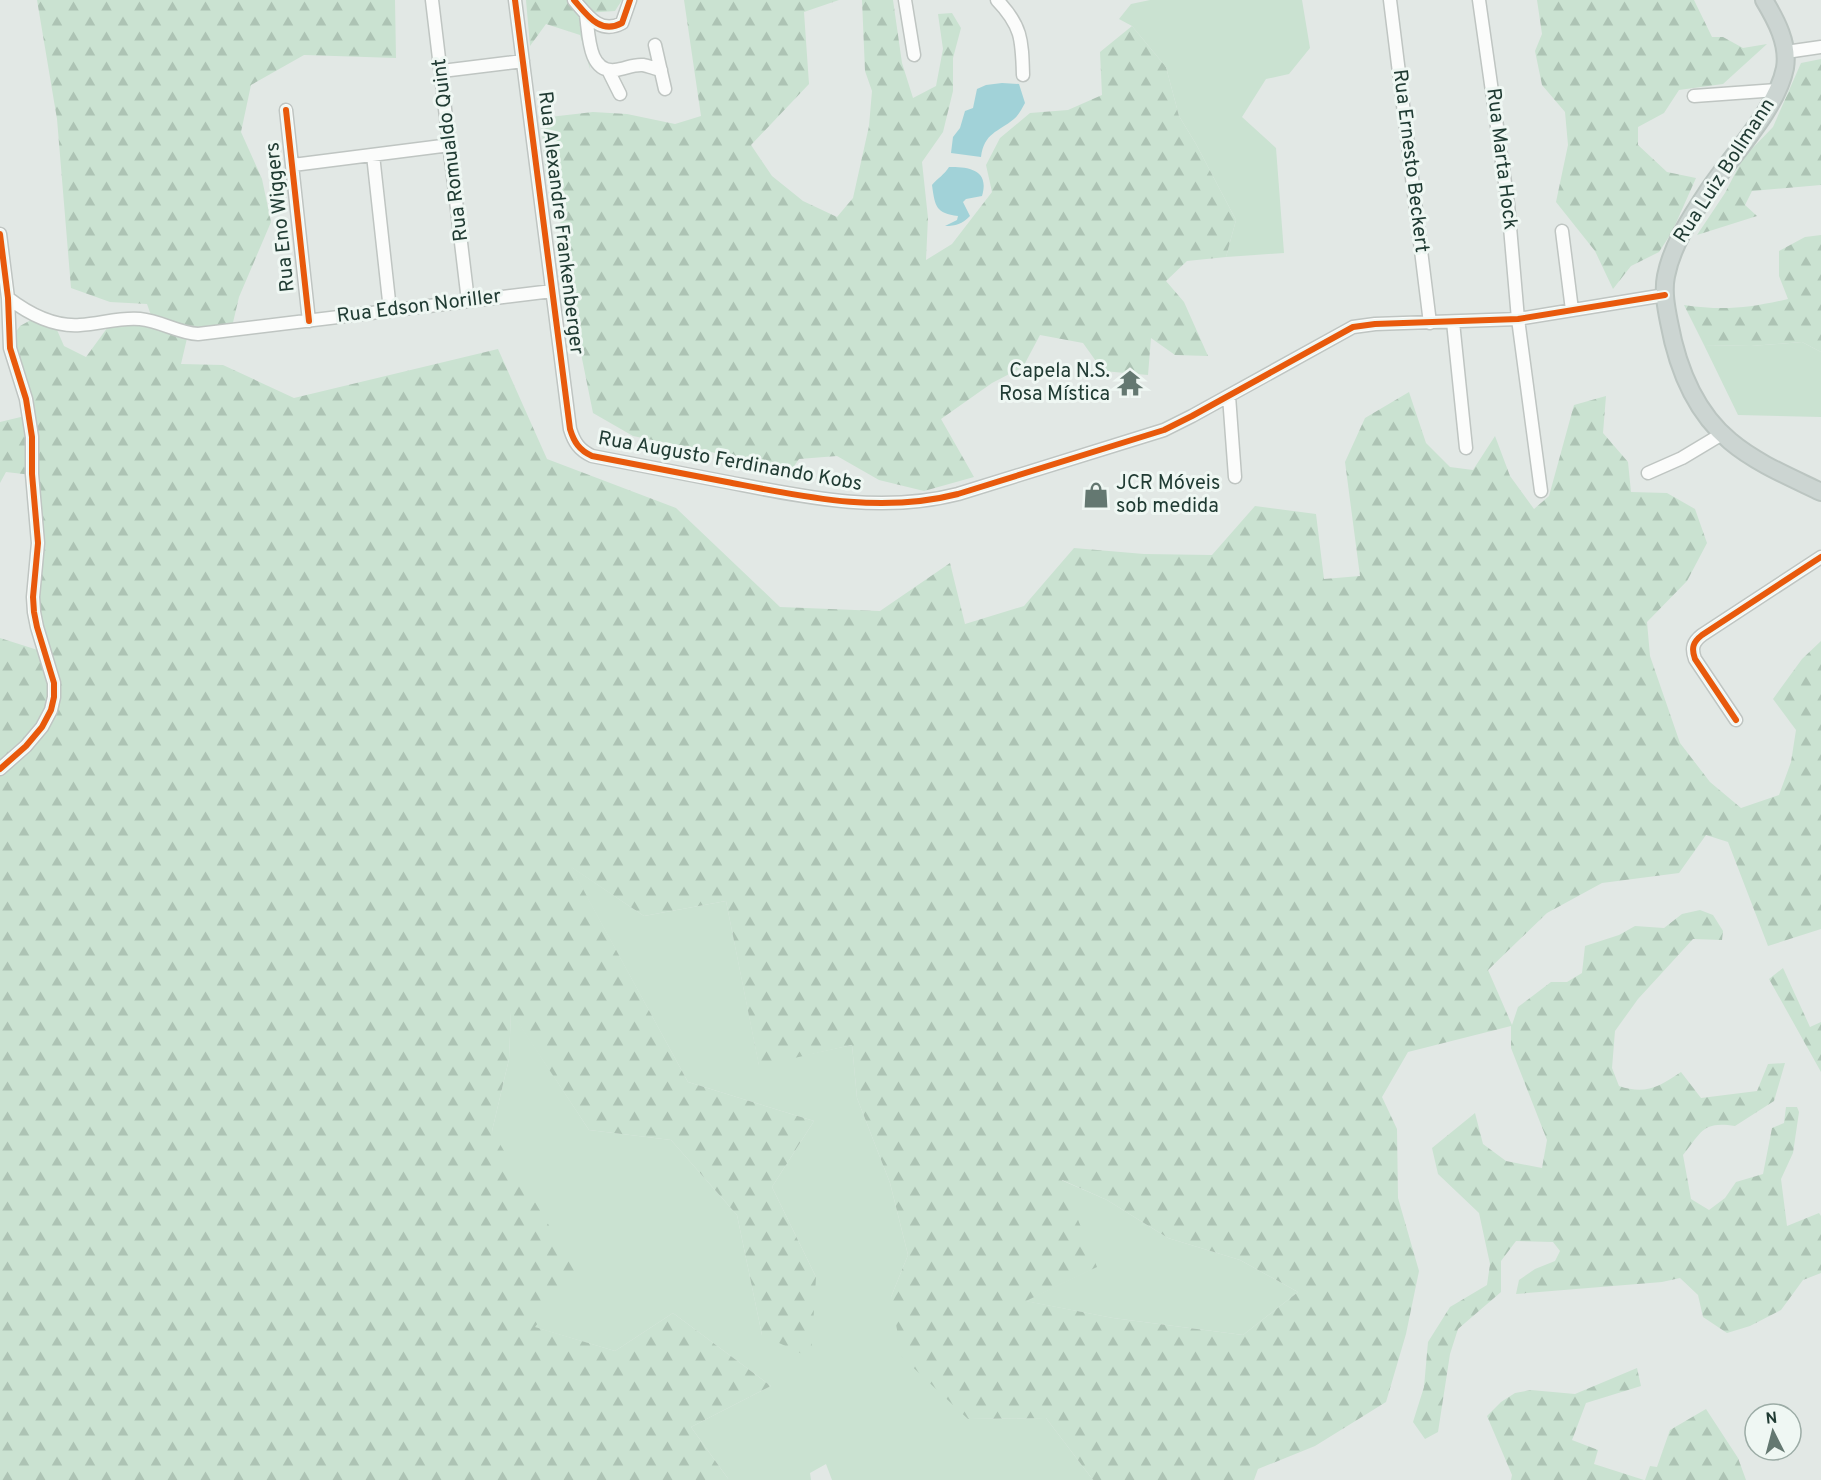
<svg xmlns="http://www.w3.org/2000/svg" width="1821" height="1480" viewBox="0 0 1821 1480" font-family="Overpass,sans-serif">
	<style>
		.green { fill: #cae2d1 }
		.forest { fill: url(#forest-firs); fill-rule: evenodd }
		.water { fill: #a1d2d8 }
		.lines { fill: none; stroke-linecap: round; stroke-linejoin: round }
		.minor-casing { stroke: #bfc5c2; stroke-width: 15 }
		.major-casing { stroke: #bbc5c1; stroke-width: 20 }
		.minor { stroke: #fbfcfb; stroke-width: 12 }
		.major { stroke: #ccd5d2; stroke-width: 16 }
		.cycleway-casing { stroke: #eff7f3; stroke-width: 10 }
		.cycleway { stroke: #e8590c; stroke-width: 6 }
		.labels { text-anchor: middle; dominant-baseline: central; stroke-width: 6; stroke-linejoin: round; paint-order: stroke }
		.street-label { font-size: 20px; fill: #203b33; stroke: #eff7f3 }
		.poi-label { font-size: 20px; fill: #203b33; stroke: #eff7f3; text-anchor: end }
	</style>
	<defs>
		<pattern id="forest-firs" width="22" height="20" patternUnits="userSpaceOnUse" patternTransform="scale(1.5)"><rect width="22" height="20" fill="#cae2d1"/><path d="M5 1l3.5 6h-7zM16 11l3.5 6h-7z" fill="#adc3b4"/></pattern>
	</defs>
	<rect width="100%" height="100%" fill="#e2e8e5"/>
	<path class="green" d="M1150 0H1302L1310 48 1289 74 1266 79 1242 117 1276 148 1284 253 1226 257 1236 220 1196 144 1179 116 1166 67 1132 26 1119 19 1131 4Z
		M1802 342 1821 352V417L1738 415 1704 345 1751 346Z
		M570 866 644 916 726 901 759 1065 852 1045 857 1098 890 1183 908 1255 891 1297 968 1419 1046 1418 1093 1480H832L826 1464 810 1473 811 1480H729L691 1427 771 1386 673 1313 615 1351 534 1327 492 1131 509 1059 511 1011 589 1130 671 1140 737 1215 762 1335 816 1277 772 1187 814 1121 688 1082Z
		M1061 1180 1107 1200 1168 1238 1240 1260 1298 1292 1243 1335 1113 1318 1025 1301 1096 1267Z"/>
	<path class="forest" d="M37 0H395L396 58 304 55 251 85 241 132 262 179 271 222 239 297 231 331 188 334 181 364 223 365 294 398 498 349 547 459 676 508 780 607 880 611 950 563 965 624 1024 606 1074 548 1144 554 1212 555 1255 506 1316 514 1324 579 1360 576 1345 462 1365 418 1409 392 1426 443 1450 467 1473 470 1495 436 1510 476 1534 509 1549 496 1574 405 1606 396 1603 433 1628 462 1631 492 1667 493 1695 509 1707 543 1687 581 1647 622 1650 656 1680 743 1710 782 1741 808 1779 795 1791 762 1796 730 1773 699 1802 659 1821 641V929L1768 946 1728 842 1706 835 1679 873 1602 883 1547 913 1488 970 1512 1025 1518 1007 1551 982H1567L1582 973 1585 946 1619 935 1635 926 1664 928 1682 914 1700 910 1713 915 1723 931 1722 940 1693 939 1638 999 1615 1031 1612 1068 1619 1086C1645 1095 1659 1087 1681 1072L1701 1098 1757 1091 1768 1064 1785 1063 1774 1101 1735 1126C1702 1121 1702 1132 1683 1155L1691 1199 1709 1210 1725 1198 1736 1182 1763 1174 1772 1128 1784 1123 1786 1107H1797L1799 1112 1793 1153 1781 1179 1787 1226 1819 1213 1821 1216V1273L1803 1280 1781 1310 1750 1326 1727 1333 1703 1317 1698 1295 1680 1278 1662 1282 1516 1294 1519 1280 1535 1269 1555 1261 1560 1251 1553 1242 1516 1241 1501 1261V1292L1458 1329 1450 1354 1438 1432 1425 1439 1413 1422 1424 1387 1428 1342 1450 1307 1487 1285 1490 1264 1479 1213 1438 1174 1432 1148 1475 1113 1483 1144 1506 1161 1542 1168 1547 1140 1511 1048V1026L1408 1052 1382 1097 1397 1129 1398 1198 1419 1271 1406 1334 1386 1402 1315 1446 1258 1469 1254 1480H1093L1046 1418 968 1419 902 1357 891 1297 908 1255 890 1183 857 1098 852 1045 759 1066 726 901 644 916 571 867 688 1082 814 1121 772 1187 816 1277 811 1358 762 1335 737 1215 671 1140 589 1130 511 1012 509 1059 492 1131 577 1272 535 1327 615 1351 673 1313 771 1386 691 1427 729 1480H0V638L44 652 37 627 32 475 6 472 0 483V422L29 415 10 340 20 326 38 316 54 323 64 346 86 357 113 320 153 321 147 304 110 302 71 288 57 119ZM1062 1180 1107 1200 1168 1238 1240 1260 1298 1292 1243 1335 1113 1318 1026 1301 1097 1267Z
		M526 0H622L615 11 586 13 590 69 580 35 546 24 530 46Z
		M684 0H839L804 12 809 84 751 145 772 176 803 201 837 217 853 198 869 126 872 91 865 71 862 0H893L902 63 913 98 936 86 943 49 938 14 952 13 961 28 953 58V91L943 132 922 162 928 218 926 260 952 244 992 192 986 165 1000 138 1030 113 1068 110 1102 95 1100 52 1132 26 1166 67 1179 116 1196 144 1236 220 1226 257 1187 261 1166 281 1184 302 1208 356 1175 355 1151 338 1148 375 1103 371 1083 343 1040 335 1023 367 992 383 941 419 974 477 924 491 879 480 837 456 799 459 786 478 730 456 633 436 593 413 574 319 560 220 546 178 541 118 593 112 627 114 675 124 701 116Z
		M1537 0H1694L1712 37H1723L1743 48 1767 44 1723 84 1679 90 1664 113 1638 127V145L1667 172 1696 178 1672 232 1659 252 1631 266 1613 289 1595 251 1556 202 1568 145 1565 112 1542 85 1535 51 1542 34Z
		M1821 59V185L1752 191 1745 205 1757 216 1697 235 1725 193 1743 158 1773 127 1801 63Z
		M1821 235V352L1802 342 1751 346 1704 345 1684 305C1724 311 1749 308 1788 299L1779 276V251L1805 237Z
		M1783 968 1810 1027 1821 1022V1072L1769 979Z
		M1637 1368 1641 1386 1586 1403 1572 1440 1598 1450 1594 1464 1644 1480H1511L1512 1475 1487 1416 1501 1402 1515 1393 1531 1390 1575 1394Z
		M1706 1409 1738 1458 1746 1480H1645L1650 1466 1657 1467 1670 1430Z"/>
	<path class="water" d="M1002 83 1019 84 1025 103C1022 108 1019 115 1014 119 998 132 984 133 981 157L951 153 953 137 960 128 965 111 973 108 977 89 986 85Z
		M949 167C968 167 990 169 982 196L966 199 963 202 970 216C962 224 956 226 945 226L957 220 958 216C936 213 935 207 932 185 938 178 944 175 949 167Z"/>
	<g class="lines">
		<g class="minor-casing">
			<path id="minor" d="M432 0 468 301
				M515 0 570 429C574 442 579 450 592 456 637 465 682 473 727 482 805 497 880 514 958 494L1164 430 1192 416 1353 327 1375 324 1518 319 1665 295
				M574 0C587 15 600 35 622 23L630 0
				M905 0 914 55
				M997 0C1022 26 1022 40 1023 75
				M1390 0 1430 323
				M1479 0 1508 204 1518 319 1541 491
				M586 15C589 34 588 73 615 70 625 69 633 64 643 65 649 66 655 69 661 70
				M655 45 665 89
				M1786 52 1821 47
				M608 70 620 94
				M442 71 523 61
				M1694 96 1777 90
				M286 110 309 321
				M373 155 390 310
				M293 165 450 145
				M1562 231 1572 310
				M0 234 8 298 10 348 26 399 32 437V474L38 543 33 597 34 612 37 627 54 683V697L51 710 42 727 26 746 0 769
				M8 298C29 314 53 327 80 325 100 324 120 317 140 319 161 321 178 333 198 334L552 291
				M1453 322 1466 448
				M1229 396 1235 477
				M1648 473 1682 458 1722 434
				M1736 720 1695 659C1691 648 1693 642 1702 635L1821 557"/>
		</g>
		<g class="major-casing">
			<path id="major" d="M1764 0C1776 20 1789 44 1785 68 1777 109 1731 156 1708 191 1691 217 1672 245 1666 276 1663 291 1666 307 1669 322 1677 366 1694 411 1730 441 1756 463 1790 477 1821 492"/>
		</g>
		<use href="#minor" class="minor"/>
		<use href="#major" class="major"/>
		<g class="cycleway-casing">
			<path id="cycleway" d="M515 0 570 429C574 442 579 450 592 456 637 465 682 473 727 482 805 497 880 514 958 494L1164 430 1192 416 1353 327 1375 324 1518 319 1665 295
				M574 0C587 15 600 35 622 23L630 0
				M286 110 309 321
				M0 234 8 298 10 348 26 399 32 437V474L38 543 33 597 34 612 37 627 54 683V697L51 710 42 727 26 746 0 769
				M1736 720 1695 659C1691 648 1693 642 1702 635L1821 557"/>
		</g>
		<use href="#cycleway" class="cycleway"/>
	</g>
	<defs>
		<g id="temple-bare" transform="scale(2.07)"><path d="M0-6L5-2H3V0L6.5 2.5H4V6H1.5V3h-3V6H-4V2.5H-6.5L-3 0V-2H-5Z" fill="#647871" stroke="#eff7f3" stroke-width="2.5" paint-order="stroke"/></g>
		<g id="shop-bare" transform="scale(2.07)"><path d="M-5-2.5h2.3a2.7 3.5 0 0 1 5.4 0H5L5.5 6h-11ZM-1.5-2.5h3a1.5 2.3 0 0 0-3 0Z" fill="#647871" stroke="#eff7f3" stroke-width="2.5" paint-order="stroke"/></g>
	</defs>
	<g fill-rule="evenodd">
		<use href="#temple-bare" x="1130" y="383"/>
		<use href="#shop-bare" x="1096" y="495"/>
	</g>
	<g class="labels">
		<g class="street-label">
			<text transform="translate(451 150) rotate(-97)">Rua Romualdo Quint</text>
			<text transform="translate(1501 159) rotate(83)">Rua Marta Hock</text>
			<text transform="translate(1410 161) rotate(83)">Rua Ernesto Beckert</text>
			<text transform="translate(1725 171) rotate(-57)">Rua Luiz Bollmann</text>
			<text transform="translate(281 217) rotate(-96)">Rua Eno Wiggers</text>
			<text transform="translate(560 223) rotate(83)">Rua Alexandre Frankenberger</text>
			<text transform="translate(419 307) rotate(-7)">Rua Edson Noriller</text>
			<text transform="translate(730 462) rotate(10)">Rua Augusto Ferdinando Kobs</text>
		</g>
		<g class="poi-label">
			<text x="1110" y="372">Capela N.S.<tspan x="1110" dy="23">Rosa Mística</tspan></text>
			<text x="1116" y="484" text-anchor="start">JCR Móveis<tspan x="1116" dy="23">sob medida</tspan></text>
		</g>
	</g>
	<g transform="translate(1773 1432) rotate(354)"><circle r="28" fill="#eff7f3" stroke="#9caca6" stroke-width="1.5"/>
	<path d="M0-4.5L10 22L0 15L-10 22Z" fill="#647871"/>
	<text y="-9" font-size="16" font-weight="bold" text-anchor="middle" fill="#203b33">N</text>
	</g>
</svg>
